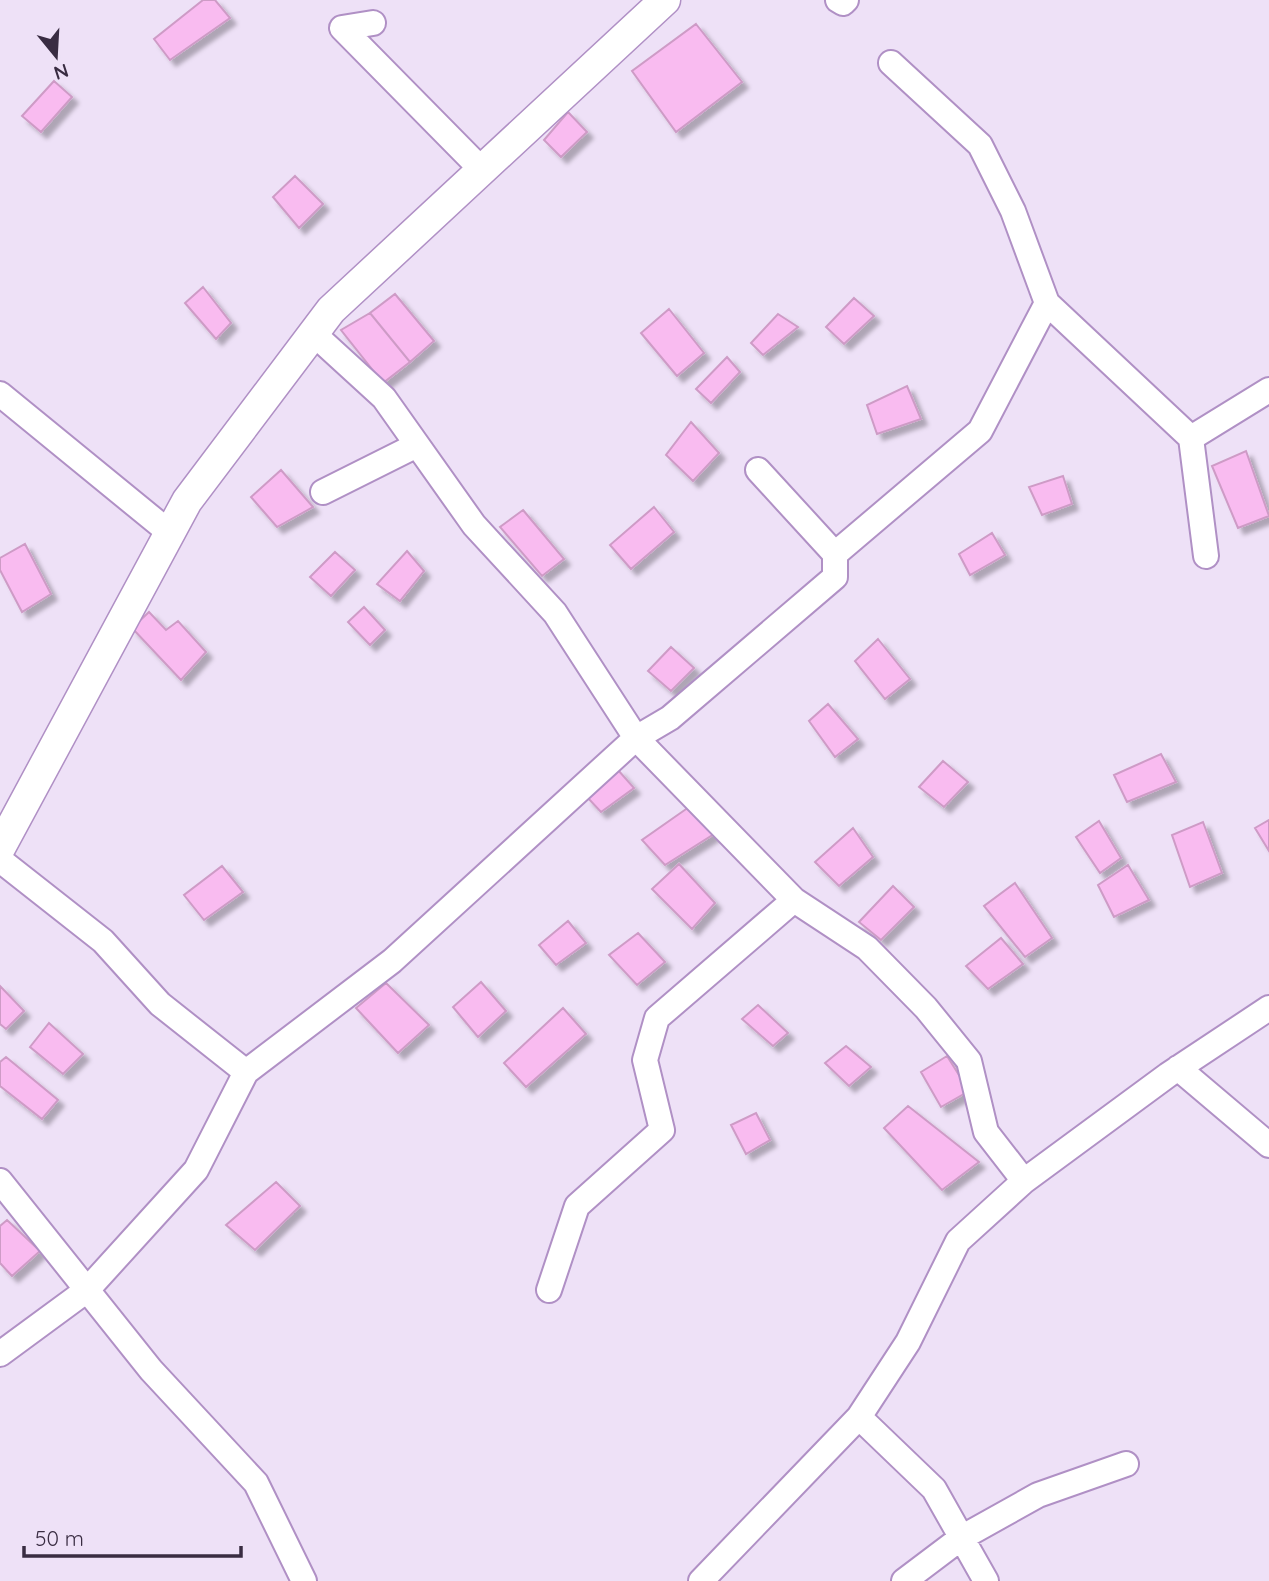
<svg xmlns="http://www.w3.org/2000/svg" width="1269" height="1581" viewBox="0 0 1269 1581" font-family="Quicksand,sans-serif">
	<style>
		.building { fill: #f9bbf0; stroke: #ce9bc6; stroke-width: 2; filter: url(#shadow) }
		.lines { fill: none; stroke-linecap: round; stroke-linejoin: round }
		.minor-casing { stroke: #b090c5; stroke-width: 28 }
		.tertiary-casing { stroke: #b090c5; stroke-width: 33 }
		.minor { stroke: #fff; stroke-width: 24 }
		.tertiary { stroke: #fff; stroke-width: 30 }
	</style>
	<defs>
		<filter id="shadow"><feDropShadow dx="6" dy="6" stdDeviation="2" flood-color="#0004"/></filter>
	</defs>
	<rect width="100%" height="100%" fill="#eee1f7"/>
	<path class="building" d="M203 0H215L230 18 170 60 154 39Z
		M696 24 742 82 676 132 632 71Z
		M54 81 72 97 41 132 22 116Z
		M568 112 587 132 561 157 544 140Z
		M295 176 323 204 299 228 273 197Z
		M203 287 231 323 216 339 185 303Z
		M395 294 434 341 410 362 370 313Z
		M854 298 874 316 844 344 826 327Z
		M669 309 704 353 677 376 641 333Z
		M370 313 410 362 383 383 341 330Z
		M778 314 798 327 763 355 751 343Z
		M727 357 740 372 711 403 696 389Z
		M907 386 921 419 877 434 867 405Z
		M691 422 719 453 693 481 666 455Z
		M1246 451 1269 516 1238 528 1212 466Z
		M281 470 313 507 277 527 251 497Z
		M1063 476 1072 504 1042 515 1029 487Z
		M654 507 674 532 631 569 610 545Z
		M523 510 564 559 542 576 500 527Z
		M992 533 1005 555 970 575 959 554Z
		M25 544 51 594 22 612 0 570V558Z
		M407 551 424 571 400 601 377 584Z
		M335 552 355 570 331 596 310 577Z
		M364 607 385 630 370 645 348 622Z
		M149 612 166 630 178 621 206 652 181 680 132 628Z
		M878 639 910 679 885 699 855 661Z
		M671 647 694 668 671 691 648 671Z
		M828 704 858 739 835 757 809 721Z
		M1161 754 1176 782 1127 802 1114 775Z
		M943 761 968 782 944 807 919 787Z
		M618 770 634 788 601 812 587 797Z
		M689 807 714 834 665 865 642 840Z
		M1269 820V851L1255 828Z
		M1099 821 1121 858 1100 873 1076 837Z
		M1203 822 1222 873 1190 887 1172 835Z
		M853 828 873 857 839 886 815 862Z
		M679 864 715 903 692 929 652 889Z
		M1128 865 1149 900 1114 917 1098 885Z
		M222 866 243 892 204 920 184 895Z
		M1015 883 1052 938 1025 957 984 906Z
		M893 886 914 907 881 940 859 922Z
		M568 921 586 943 556 965 539 945Z
		M638 933 665 962 637 985 609 955Z
		M1001 938 1023 964 988 989 966 966Z
		M481 982 506 1011 478 1037 453 1007Z
		M386 983 429 1025 398 1053 356 1008Z
		M0 986 24 1011 6 1029 0 1024Z
		M758 1005 788 1033 773 1046 742 1019Z
		M563 1008 586 1034 526 1087 504 1063Z
		M49 1023 83 1054 63 1074 30 1047Z
		M846 1046 871 1067 849 1086 825 1063Z
		M947 1056 969 1091 941 1107 921 1072Z
		M6 1057 58 1100 42 1119 0 1086V1062Z
		M908 1106 979 1162 942 1190 884 1128Z
		M756 1113 770 1140 746 1154 731 1125Z
		M276 1182 300 1206 255 1250 226 1225Z
		M7 1220 40 1251 12 1276 0 1263V1226Z"/>
	<g class="lines">
		<g class="minor-casing">
			<path id="minor" d="M838 0 843 3 846 0
				M373 23 342 28 482 170
				M1047 303 1191 438 1269 390
				M314 334 384 398 474 525 555 613 636 738 670 718 835 577V554L758 470
				M0 394 170 533
				M1191 438 1206 556
				M323 492 417 445
				M835 554 980 431 1047 303 1013 211 980 145 891 63
				M0 860 103 941 160 1004 246 1072 392 961 636 738 794 900 657 1018 645 1060 662 1130 577 1206 549 1290
				M794 900 867 948 926 1008 969 1061 986 1132 1024 1181 1168 1075 1269 1008
				M1178 1068 1269 1145
				M0 1181 151 1370 256 1483 304 1581
				M0 1354 87 1290 196 1170 246 1072
				M859 1417 934 1489 986 1581
				M701 1581 859 1417 908 1342 958 1241 1024 1181
				M904 1581 961 1538 1038 1495 1126 1464"/>
		</g>
		<g class="tertiary-casing">
			<path id="tertiary" d="M0 848 187 501 331 310 665 0"/>
		</g>
		<use href="#minor" class="minor"/>
		<use href="#tertiary" class="tertiary"/>
	</g>
	<g transform="translate(56 56) rotate(162)" stroke="#eee1f7" stroke-width="5" paint-order="stroke">
	<path d="M0-5L12 26L0 18L-12 26Z" fill="#392c42"/>
	<text y="-10" font-size="19" font-weight="bold" text-anchor="middle" fill="#392c42">N</text>
	</g>
	<path d="M24 1546v10h217v-10" fill="none" stroke="#392c42" stroke-width="3.5"/>
	<text x="35" y="1546" font-size="21" fill="#392c42" stroke="#eee1f7" stroke-width="5" paint-order="stroke">50 m</text>
</svg>
